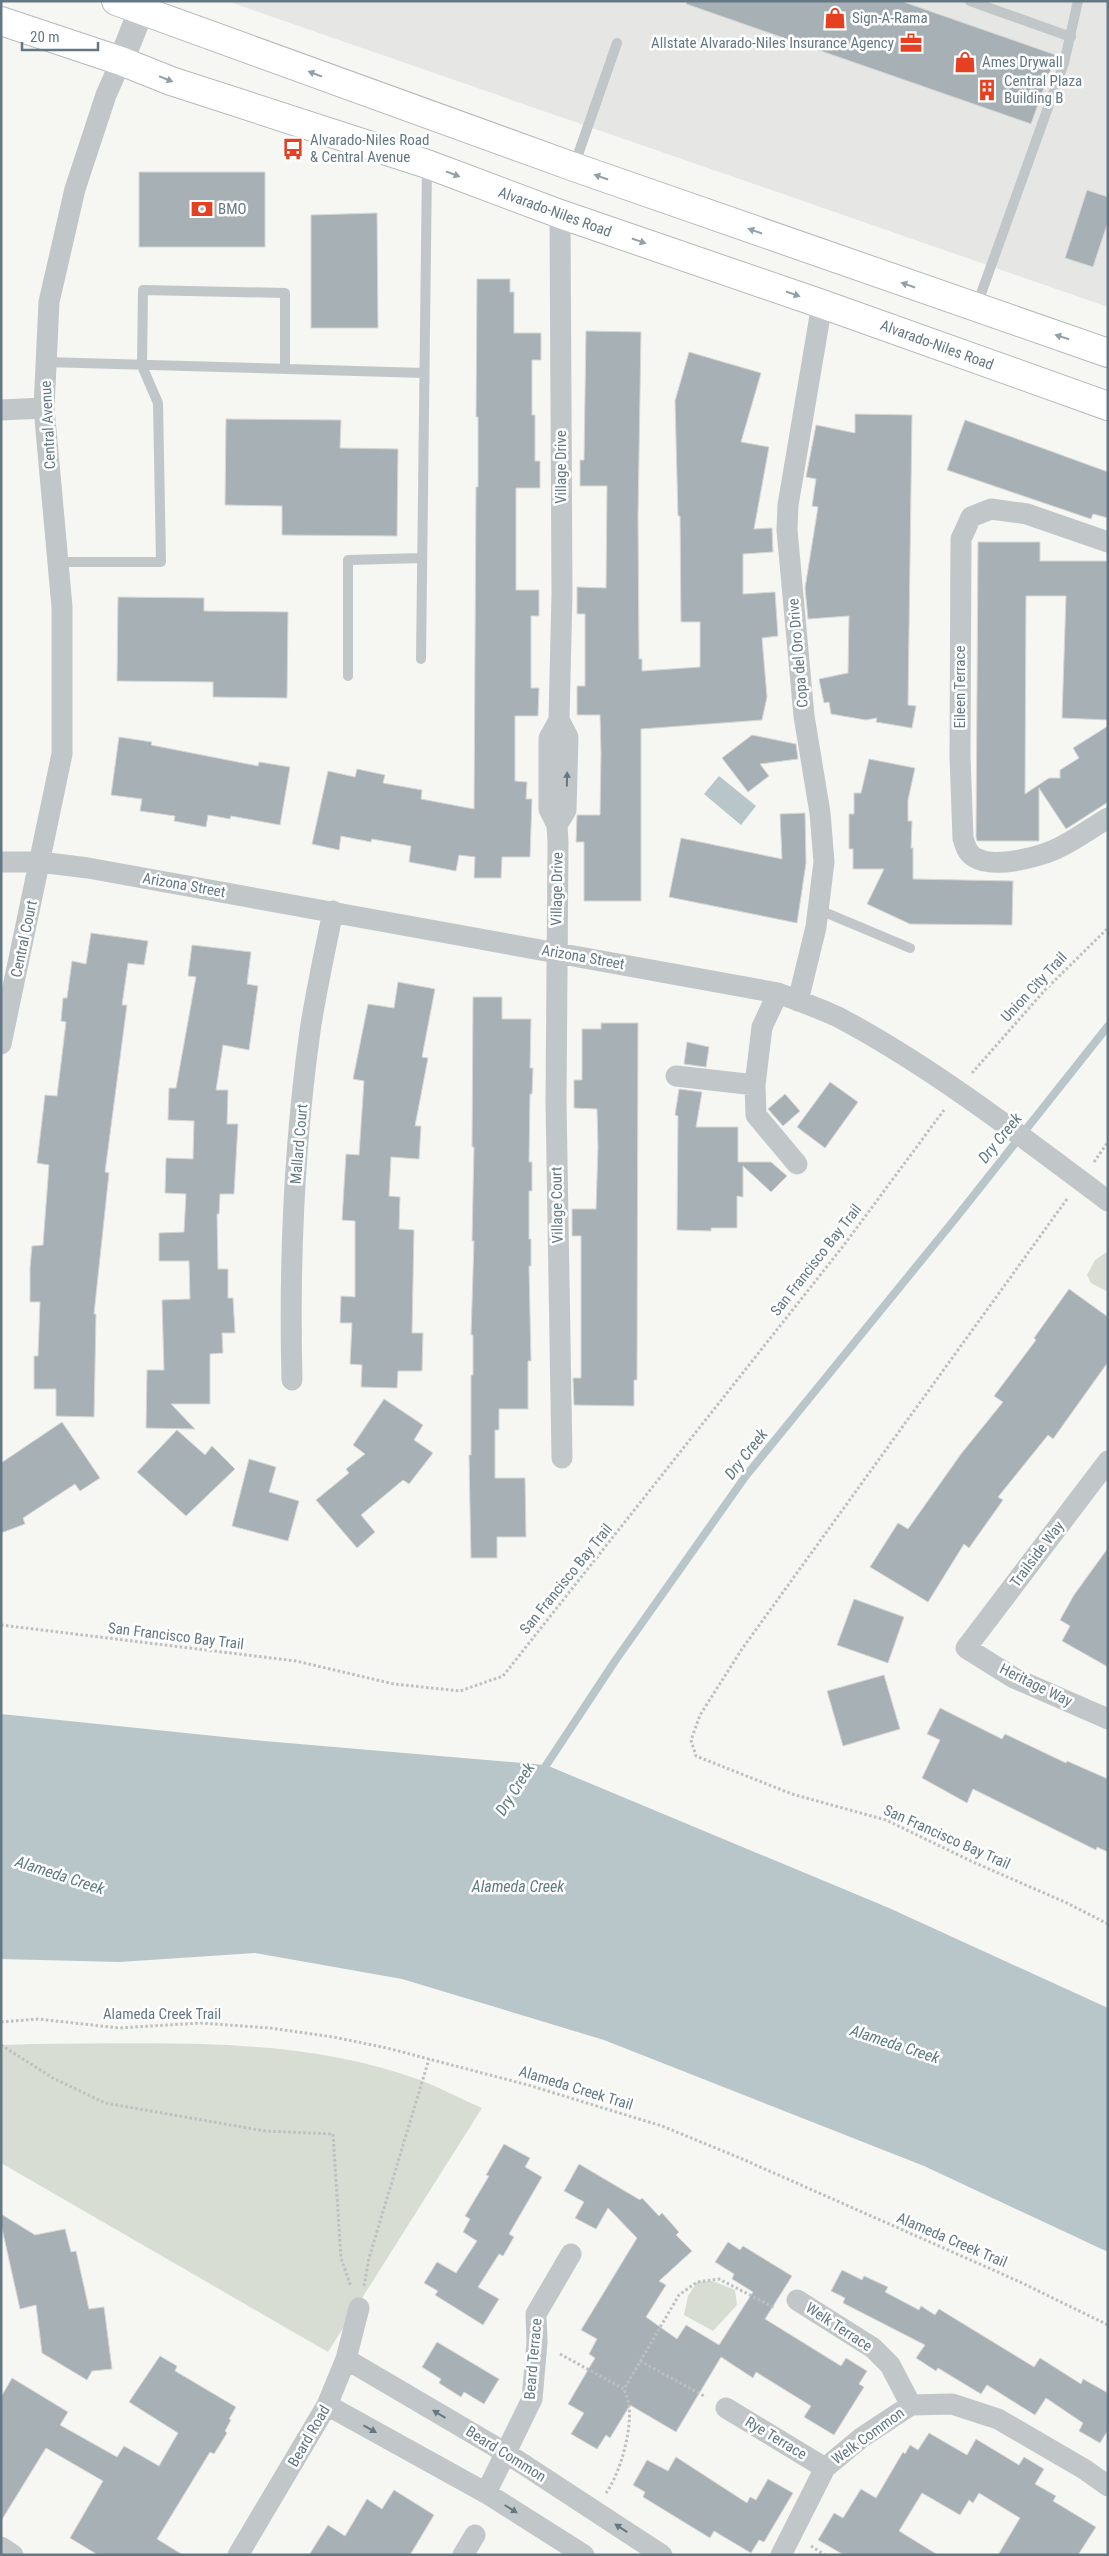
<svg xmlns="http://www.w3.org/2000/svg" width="1109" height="2556" viewBox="0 0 1109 2556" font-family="'Roboto Condensed',sans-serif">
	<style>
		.built { fill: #e6e7e5 }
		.green { fill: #d7ddd3 }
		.water { fill: #b8c6c9 }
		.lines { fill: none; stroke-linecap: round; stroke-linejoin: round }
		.stream { stroke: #b8c6c9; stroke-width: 8 }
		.building { fill: #a7b1b5; stroke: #d7d7d5 }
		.secondary-casing { stroke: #b3b9bd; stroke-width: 30 }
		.path { stroke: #bdbfc1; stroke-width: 3; stroke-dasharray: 2.5 2.5; stroke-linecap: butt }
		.service { stroke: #c1c6c8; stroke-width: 10 }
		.minor { stroke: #c1c6c8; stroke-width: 21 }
		.tertiary { stroke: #c1c6c8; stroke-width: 26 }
		.secondary { stroke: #fff; stroke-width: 28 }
		.oneway { fill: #92a0a9 }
		.oneway2 { fill: #647884 }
		.labels { text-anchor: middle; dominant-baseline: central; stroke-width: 5; stroke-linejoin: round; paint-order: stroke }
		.poi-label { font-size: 15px; fill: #647884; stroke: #fff; text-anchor: start }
		.street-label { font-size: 15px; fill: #647884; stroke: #fff }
		.water-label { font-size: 16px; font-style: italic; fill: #5f7b80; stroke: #fff }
	</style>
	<rect width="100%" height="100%" fill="#f6f6f2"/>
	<path class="built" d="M228 1H1108V307L247 8Z"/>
	<path class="green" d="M1105 1253H1108V1292L1091 1283 1087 1275 1095 1260Z
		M33 2044C161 2044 298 2035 420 2080 441 2088 461 2099 482 2108L328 2352 1 2163V2045Z
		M713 2281 735 2290 737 2305 713 2331 684 2315 688 2296 697 2282Z"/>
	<path class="water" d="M719 776 756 806 741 825 704 794Z
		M1 1714 264 1741 546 1765 889 1908 1108 2008V2252L924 2166 604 2040 402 1979 255 1953 119 1962 1 1959Z"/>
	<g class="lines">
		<path class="stream" d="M541 1773 615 1661 745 1477 955 1219 1108 1026"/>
	</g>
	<path class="building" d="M687 1H901L1056 55 1031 124 686 4Z
		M139 172H265V247H139Z
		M1087 190 1108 197V222L1093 267 1065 258Z
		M377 213 378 328H311V215Z
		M477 279H510V292H514V333H541V360H532V415H535V461H540V488H516V590H539V616H531V688H539L538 716H515V781L527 782 526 799H532L530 857H502L501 878H474L475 857 459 855 456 871 409 862 411 846 372 839 371 842 341 836 339 850 312 844 328 771 355 777 357 769 385 775 383 783 422 790 421 799 474 809 476 487H478V417H476Z
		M586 331 641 332 638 517 639 659H642V671L700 667V622H681L680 516H678L675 401 689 352 761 373 741 442 769 447 754 529 772 528 773 552 743 554V594L775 592 778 636 762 638 767 697 762 720 641 729V901H584V842H576L577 815H600L601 753 600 715H577V686H585V614H577V587L606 588 607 486H580V460H584Z
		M855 414 912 415 908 705 916 706 912 728 876 722 877 718 866 720 831 714 829 702 824 703 819 679 848 673 849 616 808 619 805 588 818 507 812 506 816 479 806 477 816 425 855 433Z
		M226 419 341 420 340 448 398 449 397 536 282 535V506L225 505Z
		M965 420 1108 472V518L1093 514 1091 519 947 470Z
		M978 542H1040V561H1108V720L1062 718 1066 596H1026L1025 794 1049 778H1060V770L1079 758 1073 748 1108 726V802L1066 829 1039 788V841H977L976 837Z
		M118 597 204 598V611L288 612 287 698 213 697V682L117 681Z
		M752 735 796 744 798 759 760 764 769 776 748 792 722 758Z
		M119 737 152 742 151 745 258 766 259 762 290 767 280 825 231 816 230 819 208 815 206 827 174 821 175 816 140 811 142 799 111 795Z
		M869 759 915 768 908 800V821H912L911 848H913V879L1013 881 1012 925 910 924 867 904 884 869H853V849H849V814H854V793H861Z
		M805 813 806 863 797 923 669 897 681 838 782 859 780 814Z
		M91 933 148 941 144 965 128 963 122 1005H127L105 1172 109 1173 94 1314H96L94 1417 56 1416V1389H34V1356H38L40 1302H30V1268L32 1246 43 1245 49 1165 37 1163 45 1095 57 1096 66 1022 61 1021 63 998H67L72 961 86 964Z
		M192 945 251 952 247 984 258 986 249 1050 223 1045 216 1090H228L227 1124H238L234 1194H220L219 1214H217L218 1269H228V1298H233L235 1333H222L223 1353 210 1354V1404H171L195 1429 146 1428 147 1370H164L162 1300 190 1299 189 1261H159V1233L184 1232 186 1194 165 1193 166 1158 193 1159 194 1121 168 1120 169 1088H176L196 977 188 976Z
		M398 982 435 989 422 1057 428 1058 415 1126H421L419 1159 391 1157 389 1196 400 1197 399 1229 414 1230 412 1333H423L422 1371H398L397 1388 361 1387 362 1365 350 1364 352 1323H340L341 1296 355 1297V1221L342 1220 346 1154 359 1155 364 1081 353 1079 368 1004 394 1008Z
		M473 997H502V1019H531L530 1068H533L532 1094H530L529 1162H532V1191H529V1239H531V1266H529L531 1361H528V1409H499V1430H495V1478H525L526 1537H497V1558H471L469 1455H471V1375H473V1335H471L474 1241H472L474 1147H472Z
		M601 1023H638L637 1380H634V1406L574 1405 573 1378H581V1236H572V1209H596L598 1147 597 1109 574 1108V1080H582V1029H601Z
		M687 1042 709 1047 706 1067 684 1064Z
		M830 1082 858 1102 825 1148 797 1127Z
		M679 1089 702 1092 696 1127H738V1162H771L787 1176 771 1192 743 1166V1197L737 1196V1228H711V1231L677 1230 678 1116 675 1115Z
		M785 1094 800 1111 783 1126 768 1109Z
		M1069 1289 1108 1317V1362L1053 1439 1048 1435 998 1497 1003 1500 969 1548 964 1544 928 1602 870 1567 898 1523 908 1529 961 1454 1003 1402 994 1396 1036 1340 1034 1338Z
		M384 1399 423 1425 414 1440 433 1453 409 1484 403 1480 361 1515 375 1532 357 1548 316 1500 349 1473 346 1469 365 1454 353 1445Z
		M62 1422 100 1478 80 1491 75 1484 23 1518 25 1524 1 1533V1463Z
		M177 1430 205 1455 212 1446 235 1469 186 1516 137 1472Z
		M249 1459 276 1467 269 1492 299 1501 288 1541 232 1526Z
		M1108 1548V1667L1062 1641 1070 1626 1060 1620 1074 1595Z
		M854 1599 904 1617 888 1663 837 1645Z
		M884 1675 900 1729 843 1746 827 1691Z
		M940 1708 1002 1739 1005 1734 1066 1763 1067 1761 1108 1779V1852L1097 1847 1096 1850 973 1789 967 1803 922 1778 940 1740 927 1734Z
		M504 2144 530 2158 525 2167 542 2177 509 2234 514 2237 503 2256 499 2254 478 2287 499 2299 483 2325 435 2295 438 2291 424 2283 437 2262 456 2273 477 2241 463 2232 470 2219 465 2216 489 2176 486 2175Z
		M579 2164 640 2200 642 2198 659 2216 662 2213 679 2232 676 2235 692 2251 659 2281 666 2285 646 2317 677 2339 686 2325 719 2345 753 2292 732 2279 734 2274 715 2262 728 2242 740 2250 743 2246 792 2276 765 2319 841 2366 846 2358 867 2371 859 2384 864 2387 834 2435 804 2417 811 2406 756 2372 753 2378 721 2357 676 2432 630 2405 610 2438 606 2435 597 2449 571 2434 584 2413 568 2404 595 2358 589 2354 597 2339 581 2330 637 2238 608 2208 596 2229 575 2218 584 2202 564 2191Z
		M1 2214 35 2235 65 2229 71 2252 76 2251 89 2309 104 2307 112 2369 92 2371 87 2380 42 2353 36 2305 20 2309 1 2224Z
		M842 2270 862 2280 864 2276 888 2287 885 2292 919 2310 921 2306 935 2315 939 2309 1034 2367 1040 2358 1081 2384 1083 2379 1108 2393V2430L1100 2443 1079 2431 1083 2423 1046 2398 1035 2415 987 2385 981 2394 938 2368 936 2371 916 2358 925 2345 843 2303 845 2298 831 2291Z
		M437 2342 499 2379 484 2404 464 2392 461 2397 439 2383 441 2379 422 2367Z
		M160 2356 177 2366 175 2371 236 2407 229 2419 231 2420 225 2431 227 2433 214 2454 210 2452 157 2539 183 2555H98L70 2538 103 2481 46 2448 1 2521V2397L12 2378 68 2412 60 2425 117 2457 124 2446 159 2466 178 2433 129 2402Z
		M929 2433 967 2455 976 2439 1019 2465 1024 2457 1044 2469 1035 2484 1056 2496 1053 2501 1096 2527 1078 2555H998L1020 2518 979 2493 973 2503 969 2500 960 2515 922 2493 899 2531 938 2555H844L818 2540 834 2513 843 2518 861 2489 876 2498 903 2452 905 2454 910 2445 918 2450Z
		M676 2457 747 2503 750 2497 756 2500 768 2479 793 2493 764 2542 759 2540 751 2553 714 2531 710 2538 643 2497 645 2492 633 2485 647 2460 668 2471Z
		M394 2490 434 2515 410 2555H309L328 2525 345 2536 367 2499 382 2509Z"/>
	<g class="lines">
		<g class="secondary-casing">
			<path id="secondary" d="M116 1 574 167 1108 353
				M1 21 121 61 171 81 427 164 560 214 822 304 1108 406"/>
		</g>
		<path class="path" d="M972 1073 1045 990 1108 928
			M1094 1162 1108 1142
			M1067 1199 742 1649 700 1715 691 1740 696 1756 792 1794 886 1820 973 1862 1065 1902 1108 1924
			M1 1625 296 1661 394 1684 460 1691 503 1676 844 1245 944 1110
			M1 2022 38 2019 119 2028 200 2023 270 2028 333 2037 387 2048 528 2085 662 2126 740 2158 1018 2281 1108 2325
			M1 2045 53 2078 105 2103 265 2131 333 2134 341 2258 351 2287
			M364 2286 369 2258 429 2059
			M560 2354 624 2389 679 2295 697 2282 719 2279 775 2308
			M640 2361 706 2397
			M606 2493C620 2474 632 2430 629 2407 629 2401 626 2395 624 2389
			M811 2546 825 2555"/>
		<path class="service" d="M970 1 1071 37
			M574 166 617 43
			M977 305 1064 63 1078 1
			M46 362 424 373
			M58 562H161L158 403 142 366 143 290 285 293V369
			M421 659 427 165
			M348 676V560L422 558
			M817 909 910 948"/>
		<path class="minor" d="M560 214 562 594 559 720 549 738V809L557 825 558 842 556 1102 562 1458
			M1 410 44 408
			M1108 542 1027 514 991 509 971 517 961 539 960 756 963 838C965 845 967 853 974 857 994 870 1045 856 1064 845 1079 837 1093 827 1108 818
			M557 825 566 810 568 737 559 720
			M1 862H40L88 868 778 993C798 1001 819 1008 838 1017 931 1066 1024 1138 1108 1201
			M778 993 762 1027 755 1085 756 1115 797 1164
			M798 1001 816 927 824 862 820 813 804 716 787 530 788 505 822 304
			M1 1044 62 754V607L44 408 49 302 75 189 106 95 121 61
			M676 1076 755 1085
			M292 1380C289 1263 294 1146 310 1031 316 991 325 951 333 911
			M1108 1461 966 1648 1014 1678 1108 1719
			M797 2300 873 2348 890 2365 911 2405
			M346 2359 506 2453 662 2555
			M327 2405 486 2493 584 2555
			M726 2408 825 2468
			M486 2493 532 2399 537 2342 536 2314 571 2254
			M1 2547 13 2555
			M238 2555 327 2405 346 2359 359 2308
			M463 2555 475 2535
			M781 2555 825 2468 861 2438 911 2405 952 2404 998 2419 1084 2469 1108 2486"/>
		<path class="tertiary" d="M121 61 145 1"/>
		<use href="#secondary" class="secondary"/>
	</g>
	<defs><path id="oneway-solid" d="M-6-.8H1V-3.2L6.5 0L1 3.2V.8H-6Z" transform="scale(1.25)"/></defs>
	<g class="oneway">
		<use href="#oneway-solid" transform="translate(315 74) rotate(-159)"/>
		<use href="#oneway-solid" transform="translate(166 79) rotate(22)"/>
		<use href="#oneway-solid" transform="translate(453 174) rotate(21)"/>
		<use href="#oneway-solid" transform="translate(601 177) rotate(-161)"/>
		<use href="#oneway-solid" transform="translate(755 231) rotate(-161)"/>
		<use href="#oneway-solid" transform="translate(639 241) rotate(19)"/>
		<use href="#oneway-solid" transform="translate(908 285) rotate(-161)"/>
		<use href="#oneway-solid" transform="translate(793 294) rotate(19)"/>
		<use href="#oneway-solid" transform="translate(1062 337) rotate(-162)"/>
	</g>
	<g class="oneway2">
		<use href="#oneway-solid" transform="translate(567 779) rotate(-89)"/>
		<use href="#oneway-solid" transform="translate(439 2414) rotate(-149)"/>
		<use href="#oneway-solid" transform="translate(370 2429) rotate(29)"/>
		<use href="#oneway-solid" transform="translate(511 2509) rotate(32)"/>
		<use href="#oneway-solid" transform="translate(621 2528) rotate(-147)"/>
	</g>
	<defs>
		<g id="shop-bare" transform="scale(1.725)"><path d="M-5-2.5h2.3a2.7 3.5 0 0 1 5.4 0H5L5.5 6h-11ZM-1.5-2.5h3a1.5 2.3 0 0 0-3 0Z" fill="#e64022" stroke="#fff" stroke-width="2.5" paint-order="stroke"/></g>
		<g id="office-bare" transform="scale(1.725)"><path d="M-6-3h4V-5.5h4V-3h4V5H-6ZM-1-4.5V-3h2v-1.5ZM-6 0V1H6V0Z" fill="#e64022" stroke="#fff" stroke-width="2.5" paint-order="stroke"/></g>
		<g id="building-bare" transform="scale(1.725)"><path d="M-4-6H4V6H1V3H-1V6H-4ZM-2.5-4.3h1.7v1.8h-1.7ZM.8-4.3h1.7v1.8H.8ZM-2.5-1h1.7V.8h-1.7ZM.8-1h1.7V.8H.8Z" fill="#e64022" stroke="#fff" stroke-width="2.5" paint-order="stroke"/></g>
		<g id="bus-bare" transform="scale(1.725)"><path d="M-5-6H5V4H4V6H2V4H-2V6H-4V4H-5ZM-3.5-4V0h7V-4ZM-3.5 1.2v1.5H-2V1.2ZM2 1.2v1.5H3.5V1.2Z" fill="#e64022" stroke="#fff" stroke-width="2.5" paint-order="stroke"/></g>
		<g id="bank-bare" transform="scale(1.725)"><path d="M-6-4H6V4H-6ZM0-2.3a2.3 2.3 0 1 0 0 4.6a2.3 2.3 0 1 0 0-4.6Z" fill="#e64022" stroke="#fff" stroke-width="2.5" paint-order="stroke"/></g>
	</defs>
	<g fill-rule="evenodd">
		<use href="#shop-bare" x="835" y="18"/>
		<use href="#office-bare" x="911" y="43"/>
		<use href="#shop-bare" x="965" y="62"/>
		<use href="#building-bare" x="987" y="90"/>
		<use href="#bus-bare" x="293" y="149"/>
		<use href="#bank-bare" x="202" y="209"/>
	</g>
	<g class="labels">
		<g class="poi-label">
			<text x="852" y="18">Sign-A-Rama</text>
			<text x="894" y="43" text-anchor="end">Allstate Alvarado-Niles Insurance Agency</text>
			<text x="982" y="62">Ames Drywall</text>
			<text x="1004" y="81">Central Plaza<tspan x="1004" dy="17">Building B</tspan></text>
			<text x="310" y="140">Alvarado-Niles Road<tspan x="310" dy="17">&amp; Central Avenue</tspan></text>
			<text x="218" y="209">BMO</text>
		</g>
		<g class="street-label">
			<text transform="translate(555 212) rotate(20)">Alvarado-Niles Road</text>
			<text transform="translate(937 345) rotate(20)">Alvarado-Niles Road</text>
			<text transform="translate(48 425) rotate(-93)">Central Avenue</text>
			<text transform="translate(561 467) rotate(-90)">Village Drive</text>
			<text transform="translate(798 653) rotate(-95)">Copa del Oro Drive</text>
			<text transform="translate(960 687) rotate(-90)">Eileen Terrace</text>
			<text transform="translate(184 885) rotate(10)">Arizona Street</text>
			<text transform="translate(557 889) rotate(-89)">Village Drive</text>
			<text transform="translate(24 939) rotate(-78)">Central Court</text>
			<text transform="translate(583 957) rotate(10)">Arizona Street</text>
			<text transform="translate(1034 987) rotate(-47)">Union City Trail</text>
			<text transform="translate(299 1144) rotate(-85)">Mallard Court</text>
			<text transform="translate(557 1205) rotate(-91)">Village Court</text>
			<text transform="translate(816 1260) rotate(-52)">San Francisco Bay Trail</text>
			<text transform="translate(1037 1554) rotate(-53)">Trailside Way</text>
			<text transform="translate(566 1579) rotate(-51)">San Francisco Bay Trail</text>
			<text transform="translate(176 1636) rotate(7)">San Francisco Bay Trail</text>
			<text transform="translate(1036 1685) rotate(26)">Heritage Way</text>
			<text transform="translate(947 1837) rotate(24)">San Francisco Bay Trail</text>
			<text x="162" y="2014">Alameda Creek Trail</text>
			<text transform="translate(576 2088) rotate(17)">Alameda Creek Trail</text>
			<text transform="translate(952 2240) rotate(23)">Alameda Creek Trail</text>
			<text transform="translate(839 2327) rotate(33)">Welk Terrace</text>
			<text transform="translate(533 2359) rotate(-85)">Beard Terrace</text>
			<text transform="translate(309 2436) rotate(-60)">Beard Road</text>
			<text transform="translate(868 2436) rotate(-36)">Welk Common</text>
			<text transform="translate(776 2438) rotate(31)">Rye Terrace</text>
			<text transform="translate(506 2454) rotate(32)">Beard Common</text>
		</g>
		<g class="water-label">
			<text transform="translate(1000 1138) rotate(-51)">Dry Creek</text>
			<text transform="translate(746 1454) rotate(-52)">Dry Creek</text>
			<text transform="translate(515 1789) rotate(-58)">Dry Creek</text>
			<text transform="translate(60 1875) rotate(18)">Alameda Creek</text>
			<text x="518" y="1886">Alameda Creek</text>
			<text transform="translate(895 2044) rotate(18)">Alameda Creek</text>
		</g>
	</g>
	<rect width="1109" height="2556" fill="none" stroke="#647884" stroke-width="5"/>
	<path d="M22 42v8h76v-8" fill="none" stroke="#647884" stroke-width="2.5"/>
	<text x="30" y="42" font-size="15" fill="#647884" stroke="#ffffff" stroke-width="4" paint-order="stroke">20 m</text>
</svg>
